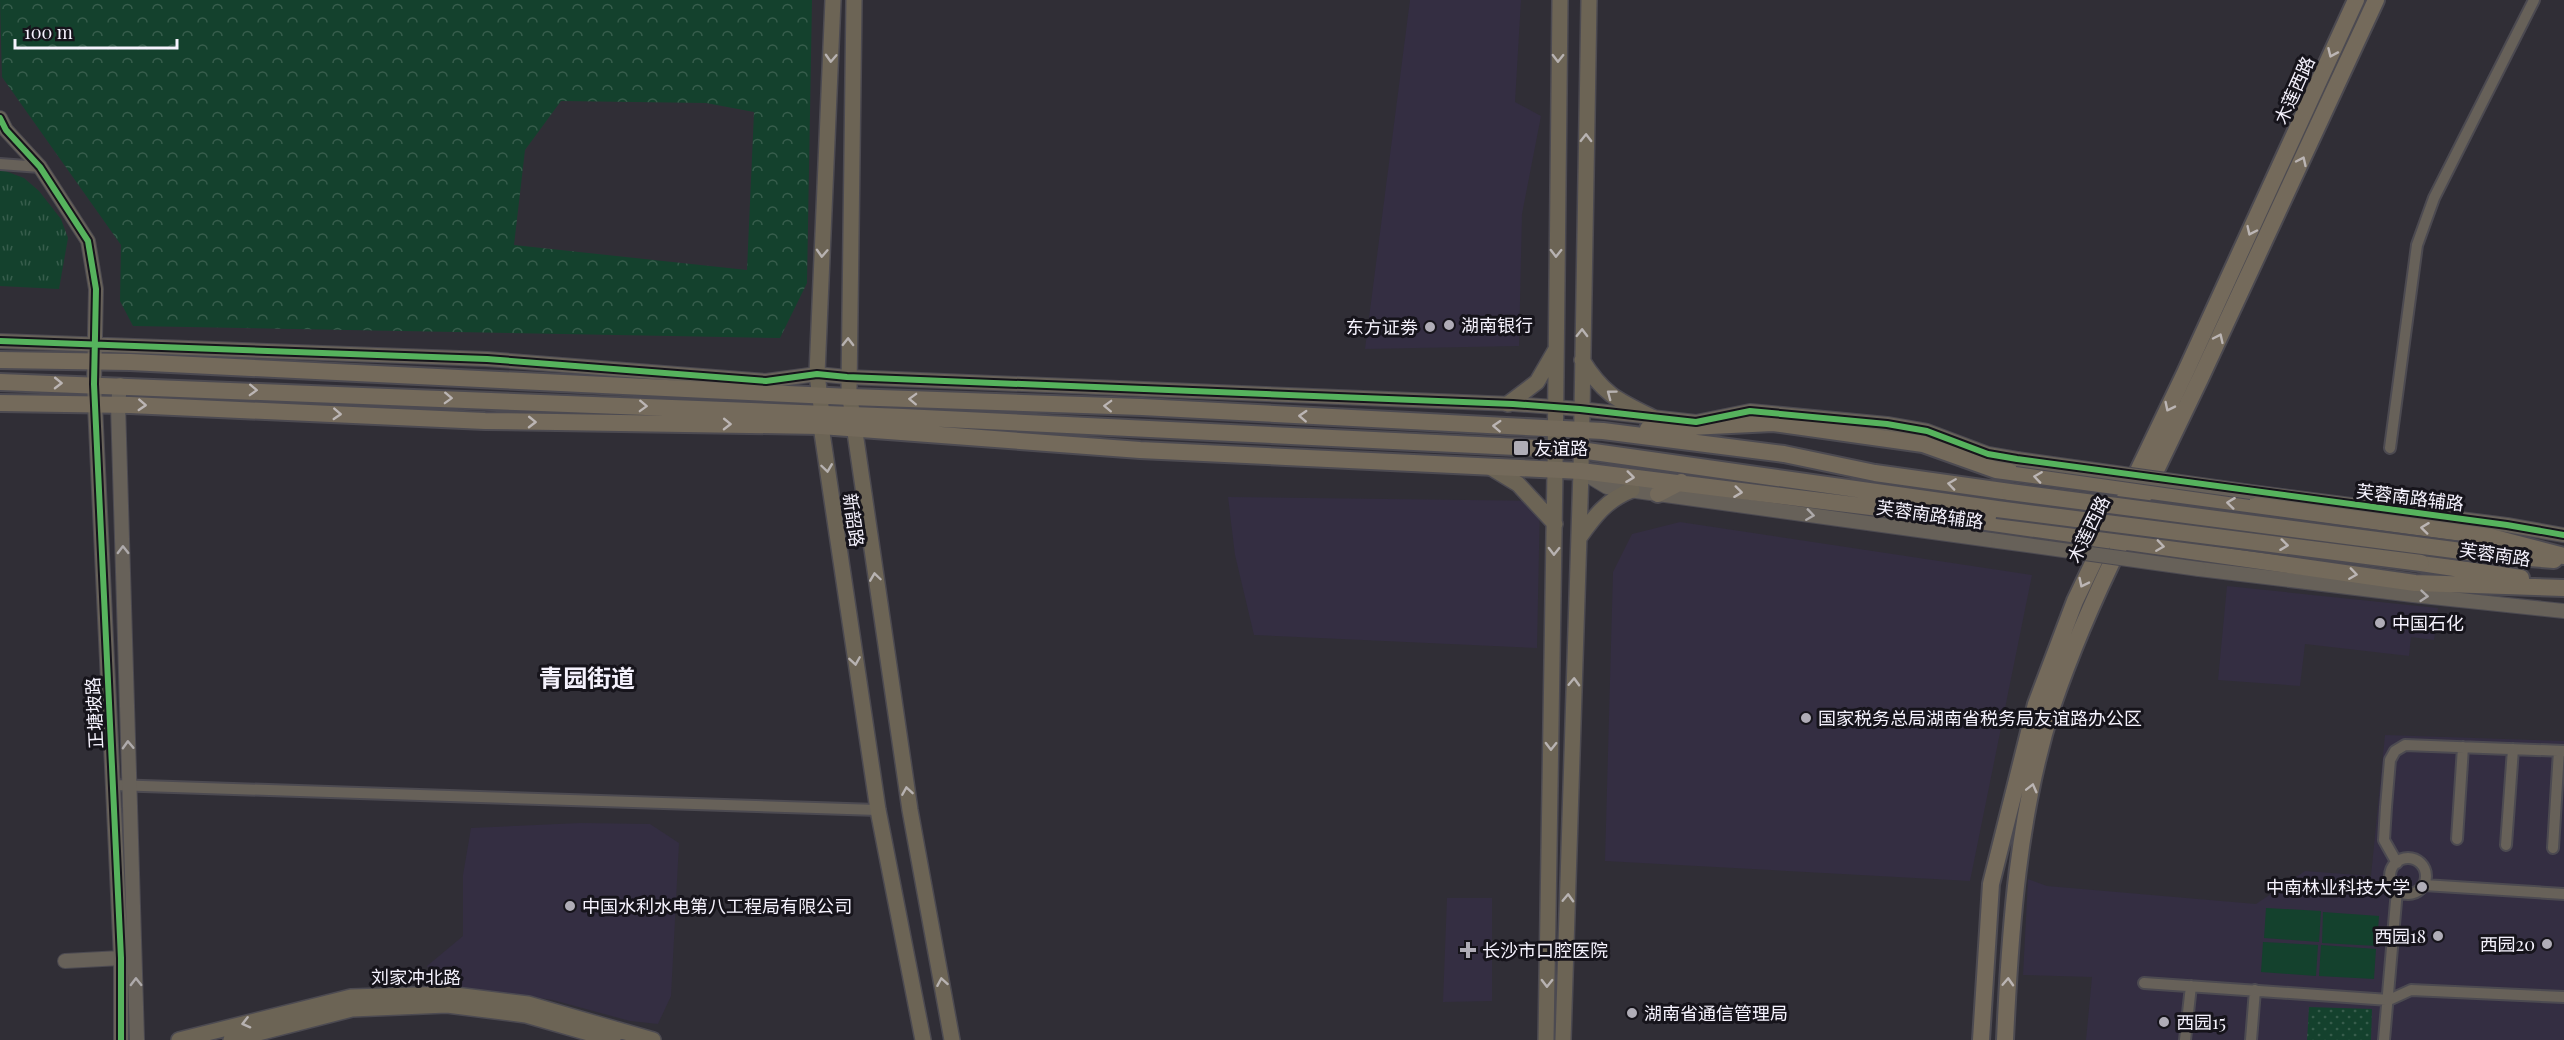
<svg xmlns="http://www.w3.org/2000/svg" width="2564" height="1040" viewBox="0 0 2564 1040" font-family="'Playfair Display','Noto Sans SC',serif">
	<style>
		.built { fill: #342e42 }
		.grass { fill: url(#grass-dots) }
		.forest { fill: url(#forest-crowns); fill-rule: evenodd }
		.park { fill: url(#park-tufts) }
		.pitch { fill: #14412d }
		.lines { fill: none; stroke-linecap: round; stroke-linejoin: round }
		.minor-casing { stroke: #4c4a51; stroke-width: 14 }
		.tertiary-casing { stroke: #4c4a51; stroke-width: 16 }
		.secondary-casing { stroke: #4c4a51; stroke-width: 18 }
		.primary-casing { stroke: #4c4a51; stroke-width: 20 }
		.minor { stroke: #676159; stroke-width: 10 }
		.tertiary { stroke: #676159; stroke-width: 14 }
		.secondary { stroke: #6c6455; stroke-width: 15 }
		.primary { stroke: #746a5b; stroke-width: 16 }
		.tertiary-bridge-casing { stroke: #4c4a51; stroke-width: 16; stroke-linecap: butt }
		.primary-bridge-casing { stroke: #4c4a51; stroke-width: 20; stroke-linecap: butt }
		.tertiary-bridge { stroke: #676159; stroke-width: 14 }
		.primary-bridge { stroke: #746a5b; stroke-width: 16 }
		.cycleway-casing { stroke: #16141b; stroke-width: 10 }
		.cycleway { stroke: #56b35d; stroke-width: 6 }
		.oneway { stroke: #bbb5b4 }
		.oneway2 { stroke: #b7b2b1 }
		.oneway3 { stroke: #aeaaab }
		.poi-dot { fill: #b0adb7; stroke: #16141b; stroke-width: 2 }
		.labels { text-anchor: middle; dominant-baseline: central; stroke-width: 6; stroke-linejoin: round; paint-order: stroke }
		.street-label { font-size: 18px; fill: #f5f2fd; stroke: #16141b }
		.poi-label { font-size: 18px; fill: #f5f2fd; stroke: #16141b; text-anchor: start }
		.district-label { font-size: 24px; font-weight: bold; fill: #f5f2fd; stroke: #16141b }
	</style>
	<defs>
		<pattern id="grass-dots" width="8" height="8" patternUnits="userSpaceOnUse" patternTransform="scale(1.5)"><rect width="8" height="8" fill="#14412d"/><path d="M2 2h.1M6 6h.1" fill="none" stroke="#375d4c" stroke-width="1.8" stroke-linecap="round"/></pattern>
		<pattern id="forest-crowns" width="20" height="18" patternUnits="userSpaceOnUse" patternTransform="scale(1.5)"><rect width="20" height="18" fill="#14412d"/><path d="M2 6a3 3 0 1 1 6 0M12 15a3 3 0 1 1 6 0" fill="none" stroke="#375d4c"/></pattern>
		<pattern id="park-tufts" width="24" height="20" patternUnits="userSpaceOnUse" patternTransform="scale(1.5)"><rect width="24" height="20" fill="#14412d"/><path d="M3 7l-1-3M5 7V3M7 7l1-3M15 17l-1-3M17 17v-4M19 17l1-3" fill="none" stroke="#375d4c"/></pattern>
	</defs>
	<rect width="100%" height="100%" fill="#302e36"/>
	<path class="built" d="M1410 0H1521L1515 102 1541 116 1522 214 1519 346 1365 349Z
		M1228 497 1540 501 1537 648 1254 635 1235 555Z
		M1680 522 2032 575 1970 881 1605 861 1613 572 1632 534Z
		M2227 586 2438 608 2434 640 2411 637 2409 656 2305 644 2300 686 2218 680Z
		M2385 735 2564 741V1040H2086L2092 977 2023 975 2028 879 2047 886 2256 904 2305 871 2371 876Z
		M580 823 650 824 679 843 671 996 658 1024 630 1021 553 1000 436 984 427 966 463 936V875L471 828Z
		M1447 898H1492V1001L1443 1002Z"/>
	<path class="grass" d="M2309 1007 2372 1009 2371 1040H2307Z"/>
	<path class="forest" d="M0 0H812L807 283 780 338 133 326 120 301 121 245 2 77ZM561 101 706 103 754 112 747 270 514 245 525 150Z"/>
	<path class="park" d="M0 169 24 178 39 191 61 219 68 238 59 289 0 286Z"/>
	<path class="pitch" d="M2266 908 2321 911 2319 942 2264 938Z
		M2323 912 2379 916 2377 946 2322 943Z
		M2263 942 2318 945 2316 976 2261 972Z
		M2321 945 2376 949 2374 979 2319 976Z"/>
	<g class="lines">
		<g class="minor-casing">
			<path id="minor" d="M0 164 40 167
				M2390 448 2417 245 2434 198 2534 0
				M113 785 878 810
				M2457 839 2463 747
				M2506 845 2513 749
				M2553 848 2559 751
				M2390 876a18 18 0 1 1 36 0a18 18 0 1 1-36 0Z
				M2397 863 2384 840 2386 807 2390 760 2395 751 2405 745 2564 751
				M2424 885 2564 894
				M2144 983 2389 1000 2411 990 2564 997
				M2185 1040 2191 986
				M2251 1040 2255 990
				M2384 1040 2397 890"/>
		</g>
		<g class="tertiary-casing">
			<path id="tertiary" d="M0 118 6 130 40 167 88 241 96 289 94 384 121 958V1040
				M0 341 487 359 766 381 817 374 847 377 1513 404 1580 409 1696 422 1750 411 1887 424 1927 431 1988 454 2017 459
				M120 385 118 405 137 1040
				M1582 472 1607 487 1998 541
				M2251 492 2507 525 2564 535
				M2199 569 2413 595 2564 611
				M65 961 121 958"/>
		</g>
		<g class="secondary-casing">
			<path id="secondary" d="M833 0 817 374 822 414 821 426 878 810 923 1040
				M854 0 849 391 910 810 952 1040
				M1582 360C1603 394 1617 400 1652 417
				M1508 404 1537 382 1555 351
				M1490 467 1518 484 1555 524
				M1579 538C1594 517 1606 500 1632 490
				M179 1040 351 997 447 994 528 1004 653 1040
				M231 1040 352 1009 447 1005 526 1015 613 1040
				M1546 1040 1555 470 1560 0
				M1563 1040 1581 471 1589 0"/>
		</g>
		<g class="primary-casing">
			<path id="primary" d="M0 360 130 362 850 397 1142 407 1603 431 1784 454 1875 473 2010 492
				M0 382 903 417 1580 450 1997 509
				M0 403 130 405 485 421 821 426 1140 450 1581 471 1951 517 2415 583 2564 588
				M1648 429 1773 423 1923 444 1996 470 2491 537 2564 556
				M1658 494 1681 482
				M2115 519 2185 373 2356 0
				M2132 520 2200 379 2376 0
				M2492 555 2554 560
				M2421 563 2521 578
				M1981 1040 1991 884 2036 704 2075 601 2103 542
				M2005 1040C2010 929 2018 814 2052 707 2071 651 2095 596 2121 543"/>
		</g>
		<use href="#minor" class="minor"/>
		<use href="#tertiary" class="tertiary"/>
		<use href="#secondary" class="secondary"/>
		<use href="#primary" class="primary"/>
		<g class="tertiary-bridge-casing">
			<path id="tertiary-bridge" d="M2017 459 2251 492
				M1998 541 2199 569"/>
		</g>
		<g class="primary-bridge-casing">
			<path id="primary-bridge" d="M2010 492 2492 555
				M1997 509 2421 563"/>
		</g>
		<use href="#tertiary-bridge" class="tertiary-bridge"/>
		<use href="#primary-bridge" class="primary-bridge"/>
		<g class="cycleway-casing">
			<path id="cycleway" d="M0 118 6 130 40 167 88 241 96 289 94 384 121 958V1040
				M0 341 487 359 766 381 817 374 847 377 1513 404 1580 409 1696 422 1750 411 1887 424 1927 431 1988 454 2017 459 2507 525 2564 535"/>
		</g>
		<use href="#cycleway" class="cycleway"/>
	</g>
	<defs><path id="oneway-chevron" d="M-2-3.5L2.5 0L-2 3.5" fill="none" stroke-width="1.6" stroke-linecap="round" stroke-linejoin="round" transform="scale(1.5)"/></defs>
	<g class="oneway">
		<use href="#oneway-chevron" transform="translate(2332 53) rotate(114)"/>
		<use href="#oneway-chevron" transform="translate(2302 161) rotate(-65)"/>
		<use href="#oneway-chevron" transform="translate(2251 231) rotate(115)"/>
		<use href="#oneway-chevron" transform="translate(2219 338) rotate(-65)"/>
		<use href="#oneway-chevron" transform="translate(58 383) rotate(1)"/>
		<use href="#oneway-chevron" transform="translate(253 390) rotate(2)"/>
		<use href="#oneway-chevron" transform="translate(448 398) rotate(2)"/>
		<use href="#oneway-chevron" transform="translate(913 399) rotate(-178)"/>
		<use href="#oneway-chevron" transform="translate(142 405) rotate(3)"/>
		<use href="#oneway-chevron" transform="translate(643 406) rotate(2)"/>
		<use href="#oneway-chevron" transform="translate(1108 406) rotate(-178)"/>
		<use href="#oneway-chevron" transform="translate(2169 407) rotate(116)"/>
		<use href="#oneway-chevron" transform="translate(337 414) rotate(3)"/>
		<use href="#oneway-chevron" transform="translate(1303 416) rotate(-177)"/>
		<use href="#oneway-chevron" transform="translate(532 422) rotate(1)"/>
		<use href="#oneway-chevron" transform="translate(727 424) rotate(1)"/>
		<use href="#oneway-chevron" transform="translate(1497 426) rotate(-177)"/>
		<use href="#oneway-chevron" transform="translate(1630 477) rotate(7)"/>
		<use href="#oneway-chevron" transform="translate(2038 477) rotate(-172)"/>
		<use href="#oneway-chevron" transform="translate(1952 484) rotate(-172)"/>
		<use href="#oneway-chevron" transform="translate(1738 492) rotate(7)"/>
		<use href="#oneway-chevron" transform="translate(2231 503) rotate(-173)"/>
		<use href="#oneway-chevron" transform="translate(2425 528) rotate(-173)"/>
		<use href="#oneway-chevron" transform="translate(2284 545) rotate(7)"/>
		<use href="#oneway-chevron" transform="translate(2160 546) rotate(8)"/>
		<use href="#oneway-chevron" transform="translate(2353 574) rotate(8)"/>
		<use href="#oneway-chevron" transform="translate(2083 583) rotate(116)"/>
		<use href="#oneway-chevron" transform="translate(2032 788) rotate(-76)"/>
		<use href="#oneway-chevron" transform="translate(2008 982) rotate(-87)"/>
	</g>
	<g class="oneway2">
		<use href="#oneway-chevron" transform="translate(831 58) rotate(93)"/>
		<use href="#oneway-chevron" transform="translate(1558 58) rotate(91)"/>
		<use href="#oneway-chevron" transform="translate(1586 138) rotate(-89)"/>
		<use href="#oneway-chevron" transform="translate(822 253) rotate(93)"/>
		<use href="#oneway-chevron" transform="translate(1556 253) rotate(91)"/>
		<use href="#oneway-chevron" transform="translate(1582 333) rotate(-89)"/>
		<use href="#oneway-chevron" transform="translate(848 342) rotate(-89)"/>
		<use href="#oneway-chevron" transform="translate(1611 394) rotate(-143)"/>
		<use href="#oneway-chevron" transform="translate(827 468) rotate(82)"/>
		<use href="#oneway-chevron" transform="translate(1554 551) rotate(91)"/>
		<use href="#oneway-chevron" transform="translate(875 577) rotate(-98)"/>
		<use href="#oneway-chevron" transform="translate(855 661) rotate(81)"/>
		<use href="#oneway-chevron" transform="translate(1574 682) rotate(-88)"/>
		<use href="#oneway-chevron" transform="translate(1551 746) rotate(91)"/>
		<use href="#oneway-chevron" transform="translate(907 791) rotate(-99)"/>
		<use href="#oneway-chevron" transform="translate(1568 898) rotate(-88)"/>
		<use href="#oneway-chevron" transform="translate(942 982) rotate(-100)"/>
		<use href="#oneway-chevron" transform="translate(1547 983) rotate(91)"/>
		<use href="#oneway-chevron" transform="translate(246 1023) rotate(166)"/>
	</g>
	<g class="oneway3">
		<use href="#oneway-chevron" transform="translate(1810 515) rotate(8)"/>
		<use href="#oneway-chevron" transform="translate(123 550) rotate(-91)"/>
		<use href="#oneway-chevron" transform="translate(2424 596) rotate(5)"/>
		<use href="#oneway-chevron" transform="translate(128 745) rotate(-92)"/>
		<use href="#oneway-chevron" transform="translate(136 982) rotate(-91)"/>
	</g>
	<g class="poi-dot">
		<circle cx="1449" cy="325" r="6"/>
		<circle cx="1430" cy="327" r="6"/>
		<rect x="1513" y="440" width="16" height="16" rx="3"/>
		<circle cx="2380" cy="623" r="6"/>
		<circle cx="1806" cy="718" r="6"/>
		<circle cx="2422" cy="887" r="6"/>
		<circle cx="570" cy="906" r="6"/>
		<circle cx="2438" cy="936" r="6"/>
		<circle cx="2547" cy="944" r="6"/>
		<path d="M1465 941h6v6h6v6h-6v6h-6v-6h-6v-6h6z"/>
		<circle cx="1632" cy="1013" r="6"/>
		<circle cx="2164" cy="1022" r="6"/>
	</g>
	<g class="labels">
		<g class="street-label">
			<text transform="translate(2294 90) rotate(-66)">木莲西路</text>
			<text transform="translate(2410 497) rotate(7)">芙蓉南路辅路</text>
			<text transform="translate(1930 514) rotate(8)">芙蓉南路辅路</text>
			<text transform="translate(854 520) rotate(82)">新韶路</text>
			<text transform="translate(2088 529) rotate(-64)">木莲西路</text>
			<text transform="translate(2495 554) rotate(8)">芙蓉南路</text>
			<text transform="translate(94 713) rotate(-93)">正塘坡路</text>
			<text x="416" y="977">刘家冲北路</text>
		</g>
		<g class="poi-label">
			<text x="1461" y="325">湖南银行</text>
			<text x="1418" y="327" text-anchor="end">东方证劵</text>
			<text x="1534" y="448">友谊路</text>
			<text x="2392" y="623">中国石化</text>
			<text x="1818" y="718">国家税务总局湖南省税务局友谊路办公区</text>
			<text x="2410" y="887" text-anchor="end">中南林业科技大学</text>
			<text x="582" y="906">中国水利水电第八工程局有限公司</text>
			<text x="2426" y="936" text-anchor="end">西园18</text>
			<text x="2535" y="944" text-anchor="end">西园20</text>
			<text x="1482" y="950">长沙市口腔医院</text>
			<text x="1644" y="1013">湖南省通信管理局</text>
			<text x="2176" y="1022">西园15</text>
		</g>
		<g class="district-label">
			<text x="587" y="677">青园街道</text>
		</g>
	</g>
	<path d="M15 39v9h162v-9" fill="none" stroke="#f5f2fd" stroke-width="3"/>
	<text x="24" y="39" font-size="18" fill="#f5f2fd" stroke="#16141b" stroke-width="4.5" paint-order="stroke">100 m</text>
</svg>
